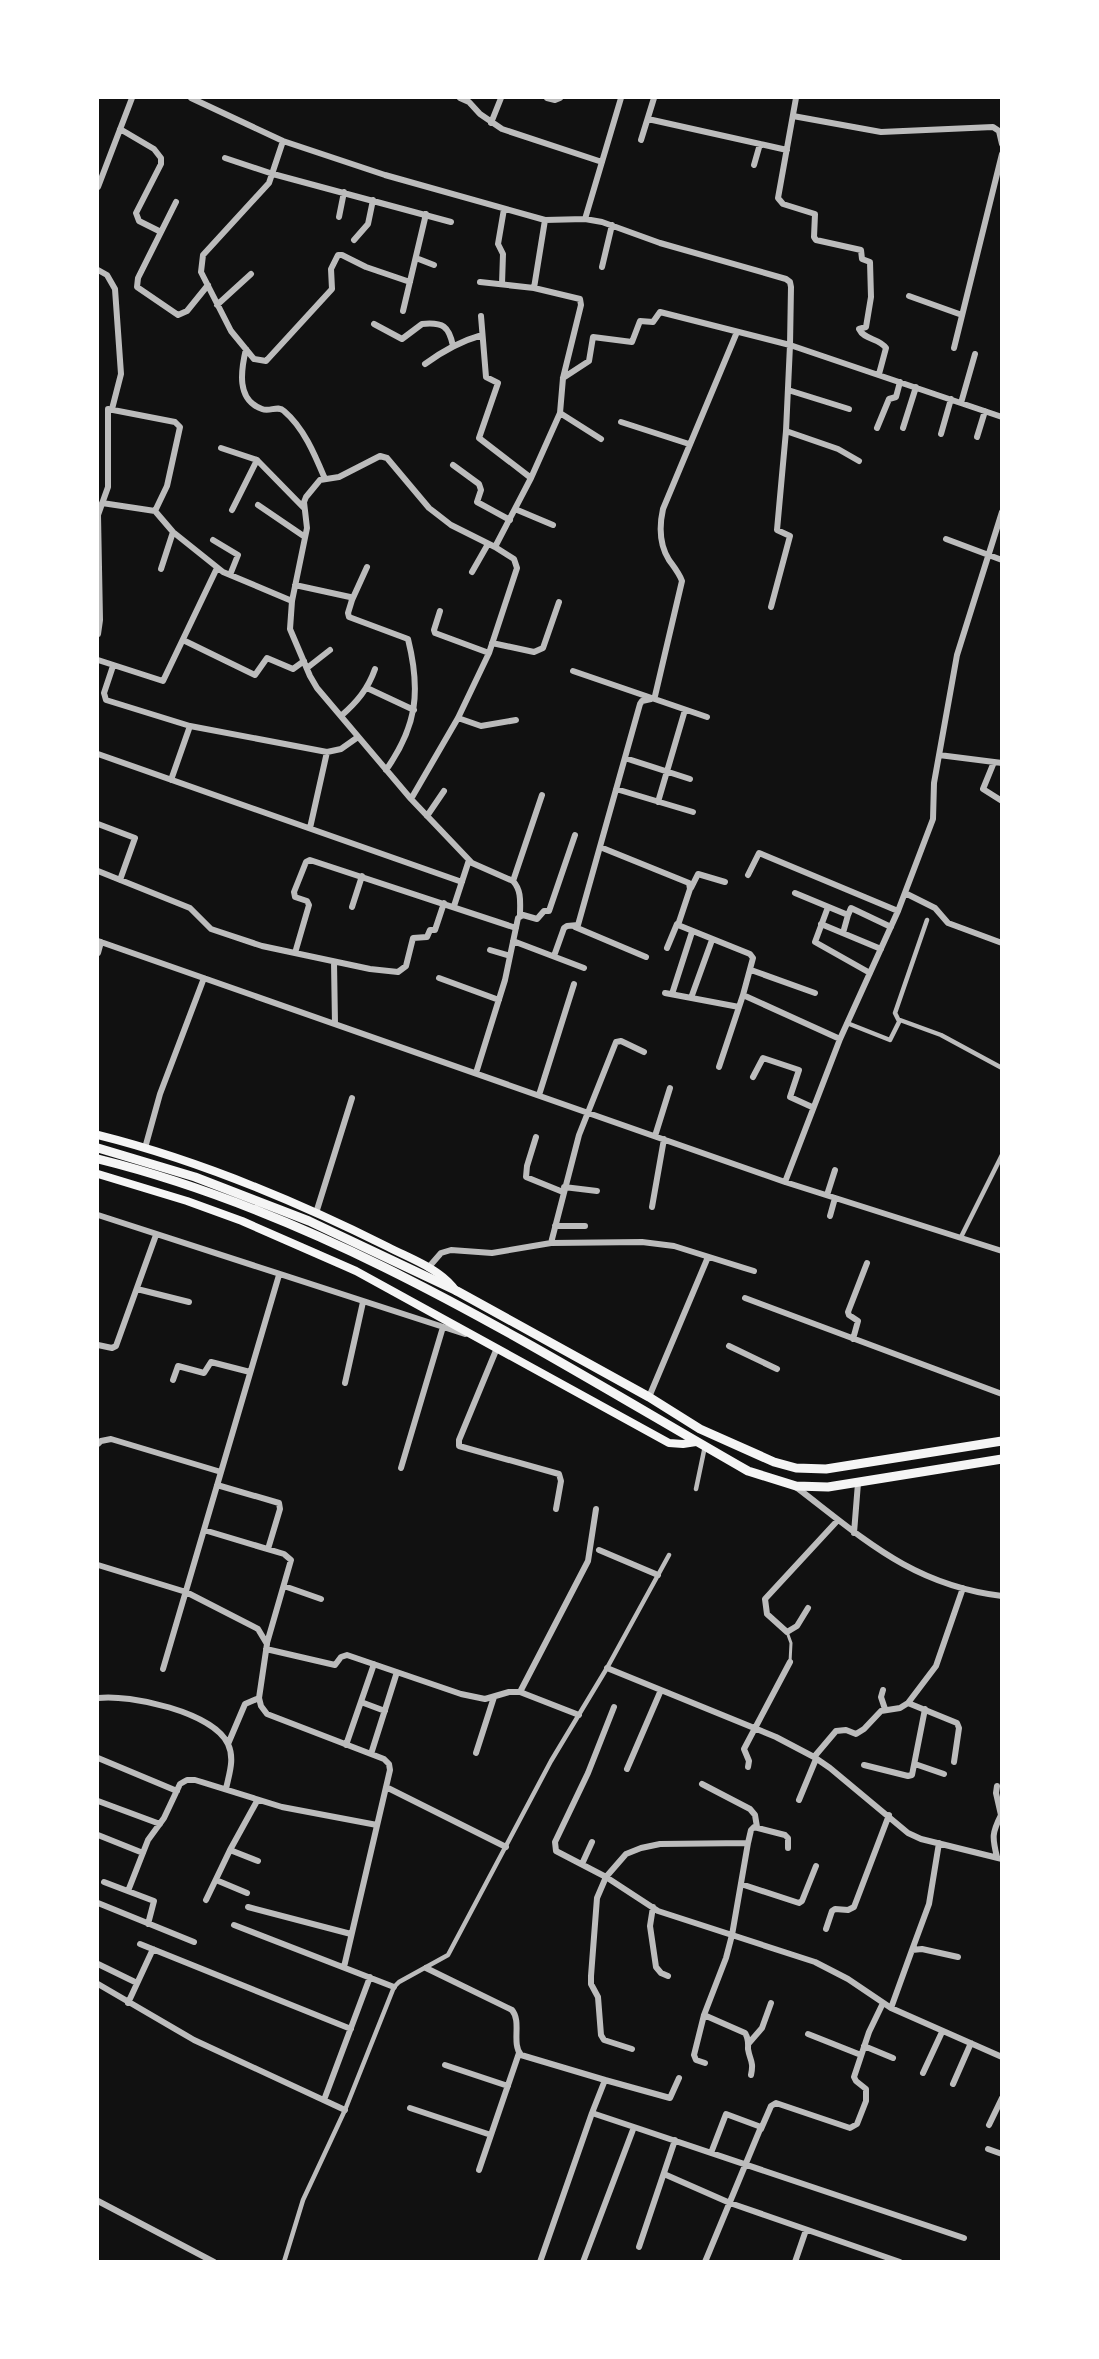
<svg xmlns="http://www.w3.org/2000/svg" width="1099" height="2359" viewBox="0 0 1099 2359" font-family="'Alegreya Sans',sans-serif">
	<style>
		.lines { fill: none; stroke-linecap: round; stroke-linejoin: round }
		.service { stroke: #bcbcbc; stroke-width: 3 }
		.pedestrian { stroke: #bcbcbc; stroke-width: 4.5 }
		.minor { stroke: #bcbcbc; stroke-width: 6 }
		.secondary { stroke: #f5f5f5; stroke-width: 8 }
		.primary { stroke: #f5f5f5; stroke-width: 9 }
	</style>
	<rect width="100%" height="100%" fill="#111"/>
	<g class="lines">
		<path class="service" d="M787 1632 791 1643 790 1662"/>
		<path class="pedestrian" d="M899 1021 895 1013 927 920
			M847 1023 890 1040 900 1020 941 1035 1002 1068
			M961 1237 1002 1155
			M696 1489 705 1446
			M284 2262 303 2200 345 2110 394 1987 399 1982 448 1955 551 1761 607 1668 669 1555"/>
		<path class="minor" d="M191 98 283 141 385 175 545 220 585 219 602 222 660 243 786 279 790 282 791 287 790 345 1002 417
			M460 98 469 102 480 114 502 129 602 162
			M547 98 555 100 560 98
			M796 98 778 198 783 204 815 214 814 237 816 240 861 250 862 259 870 262 871 297 866 327 859 329C864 340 879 338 886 348L879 374
			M793 116 881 132 993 127 999 131 1002 144
			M648 119 787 150
			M491 123 501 98
			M120 129 154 149 161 158V164L136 213 139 221 161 232
			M641 140 654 98
			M283 141 269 183 203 255 201 272 231 331 254 359 266 361 332 289 331 269 338 255H342L366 267 410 282
			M225 158 273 174 451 222
			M754 165 760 144
			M98 187 132 98
			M176 202 138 278 137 287 178 315 187 311 208 285
			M339 217 344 192
			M585 219 621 98
			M354 240 368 224 373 200
			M416 258 434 265
			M602 267 612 225
			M98 270 107 275 115 289 121 374 112 409
			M502 284 503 254 498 244 504 209
			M534 288 545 220
			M909 296 962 315
			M217 305 251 274
			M403 311 426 214
			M481 316 486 377 498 383 479 438 531 478
			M374 324 402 339 422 324C443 322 449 326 453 346
			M954 348 1002 154
			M246 349C241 370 236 400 262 409 270 412 278 405 284 411 304 428 315 455 325 479
			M425 364C444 350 461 341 482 335
			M563 378 589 361 593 337 632 342 640 321 653 322 660 312 790 345 786 431 777 530 790 536 771 607
			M788 390 849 409
			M961 403 975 354
			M560 413 601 439
			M621 422 689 444
			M877 428 889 399 896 397 900 382
			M903 428 916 387
			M786 431 838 449 859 461
			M941 434 951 399
			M977 437 985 411
			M221 448 257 460 304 508
			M453 465 479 484 481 490 477 502 510 520
			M102 503 155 511 173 532 223 572 292 601
			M258 505 305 537
			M515 509 553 525
			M232 510 257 460
			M946 539 1002 560
			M213 540 238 555 230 575
			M495 547 451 525 429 508 387 458 380 456 339 477 320 480 306 497 304 502 307 528 292 601 290 629 310 676 317 688 411 799 472 863 513 881C522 891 520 903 520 915
			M161 569 173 532
			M472 572 488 544
			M295 585 350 597 352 600 348 613 349 617 408 639C421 691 417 726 386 770
			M352 600 367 567
			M440 611 434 630 435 633 489 653
			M98 634 100 620 98 515 108 487V409L175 422 180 427 167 486 155 511
			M183 640 255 675 267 658 293 669 304 661
			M492 643 534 652 543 648 559 602
			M98 660 163 681 217 568
			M113 666 104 693 106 700 190 726 327 752 341 749 358 737
			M307 668 330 650
			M573 671 707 717
			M367 688 414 710
			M341 716C357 702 368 689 375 669
			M458 718 481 726 516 720
			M98 754 462 882
			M939 755 1002 763
			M625 758 690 779
			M994 762 983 789 1002 801
			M171 780 190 726
			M616 789 693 812
			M411 799 458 718 489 653 517 568 514 559 495 547 531 478 560 413 563 378 581 305 580 299 534 288 480 282
			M658 802 685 710
			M427 816 444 791
			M98 824 135 838 120 880
			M310 828 327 752
			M600 847 689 883 690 889 678 925 750 954 753 958 743 995 840 1039
			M98 871 190 908 211 929 262 946 370 969 398 972 406 966 413 938 427 937 430 930H435L444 903
			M748 875 759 853 898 911
			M513 881 542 795
			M691 888 698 874 725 882
			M795 893 848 915 851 908 891 927
			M905 893 935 908 948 923 1002 943
			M454 906 469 860
			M352 907 362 876
			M828 907 815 942 870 973
			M821 924 881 949
			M575 927 646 957
			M843 933 848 915
			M98 941 785 1182 1002 1251
			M513 941 584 968
			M667 948 677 924
			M490 950 510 956
			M98 953 101 942
			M295 953 309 905 307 901 295 897 294 892 306 862 310 860 516 928
			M554 956 564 928 567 926 578 925 640 704 642 701 651 699 655 696 682 581C679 573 674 567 669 560 659 544 659 527 663 509L737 332
			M334 962 335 1024
			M751 970 815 993
			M439 978 499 1000
			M665 993 739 1007
			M672 994 692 932
			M691 998 712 940
			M719 1067 743 995
			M476 1073 505 980 518 918 523 915 537 919 544 911H549L575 835
			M753 1077 763 1058 799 1070 790 1097 812 1107
			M539 1095 574 984
			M655 1136 670 1088
			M536 1137 527 1166 526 1177 563 1192
			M145 1148 160 1094 204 978
			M785 1182 840 1039 898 911 933 819 934 783 957 655 1002 512
			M564 1187 597 1191
			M827 1195 835 1170
			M652 1207 664 1139
			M316 1213 352 1098
			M98 1215 465 1334
			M830 1216 835 1198
			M555 1226H585
			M551 1243 579 1135 616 1042 621 1041 644 1052
			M428 1268 441 1253 451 1250 492 1253 551 1243 642 1242 674 1246 754 1271
			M137 1289 189 1302
			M745 1298 1002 1394
			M853 1339 858 1321 849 1315 848 1312 867 1263
			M98 1345 112 1348 116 1346 156 1235
			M729 1346 777 1369
			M497 1348 459 1440V1446L559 1474 561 1481 556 1509
			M173 1380 178 1366 204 1373 211 1362 250 1372
			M345 1383 363 1302
			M649 1397 708 1257
			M98 1444 101 1441 111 1439 221 1472
			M401 1468 443 1327
			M217 1485 279 1503 280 1509 268 1549
			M796 1487C864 1539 912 1585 1002 1596
			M204 1530 284 1554 291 1560 267 1643
			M854 1533 858 1483
			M599 1550 658 1575
			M98 1565 186 1592 258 1629 267 1644 259 1698 261 1706 267 1714 384 1759 389 1764 390 1770 344 1967
			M284 1586 321 1599
			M808 1608 797 1626 787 1632 767 1614 765 1599 838 1520
			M266 1649 335 1665 341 1657 347 1655 461 1694 485 1699 509 1692H520L579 1715
			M607 1668 776 1737 814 1757 830 1768 908 1833 921 1839 1002 1859
			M163 1669 279 1275
			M883 1690 881 1697 885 1709
			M520 1692 588 1561 596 1509
			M98 1698C130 1694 213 1712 228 1744 235 1759 229 1774 226 1789
			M361 1702 385 1711
			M908 1703 957 1723 959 1728 954 1762
			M614 1707 588 1773 555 1842 556 1851 606 1877 658 1911 815 1962 848 1979 891 2008 1002 2057
			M228 1744 245 1704 259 1698
			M346 1745 374 1664
			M476 1753 494 1697
			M371 1754 397 1672
			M814 1757 836 1731 846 1730 856 1734 864 1729 881 1711 900 1708 908 1703 936 1666 963 1588
			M98 1758 177 1791
			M915 1764 944 1774
			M864 1765 908 1776 912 1775 925 1709
			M748 1767 749 1761 744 1749 790 1662
			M627 1769 661 1690
			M702 1784 750 1809 755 1815 757 1827
			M386 1787 506 1847
			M799 1800 816 1759
			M98 1801 160 1824
			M98 1835 143 1853
			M230 1850 258 1861
			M997 1857C992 1837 992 1833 1001 1815L996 1793 997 1786
			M582 1864 592 1842
			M216 1880 247 1893
			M104 1882 154 1901 148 1924
			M741 1884 799 1903 802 1901 816 1866
			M128 1891 148 1840 164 1818 180 1784 187 1780H195L282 1807 377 1825
			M206 1900 230 1850 257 1801
			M98 1903 194 1942
			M248 1907 351 1934
			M653 1907 650 1926 656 1967 661 1973 668 1976
			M234 1925 394 1987
			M826 1929 832 1911 835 1909 848 1910 854 1907 889 1815
			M140 1944 351 2029
			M912 1950 929 1904 939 1843
			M98 1964 137 1983
			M426 1968 512 2010C522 2022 511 2043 521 2055L605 2080 592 2113 634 2127 583 2262
			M98 1984 194 2040 345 2110
			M128 2003 153 1949
			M891 2008 912 1950 922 1949 958 1957
			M704 2015 745 2033C749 2039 748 2043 748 2049 750 2061 754 2061 751 2075
			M808 2034 861 2055
			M749 2043 762 2028 771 2003
			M864 2046 893 2058
			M632 2049 604 2040 601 2035 598 1997 591 1984V1976L597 1898 606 1877 626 1854 641 1848 660 1844 748 1843 751 1830 754 1827 785 1835 788 1838V1848
			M705 2063 696 2060 694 2055 704 2015 726 1958 732 1935 748 1843
			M445 2065 508 2086
			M923 2073 942 2032
			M605 2080 670 2098 679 2078
			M953 2084 971 2043
			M324 2100 370 1977
			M410 2108 491 2135
			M989 2125 1002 2098
			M634 2127 964 2238
			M761 2129 771 2106 776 2103 850 2128 857 2124 866 2101V2089L856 2081 854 2077 869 2032 883 2003
			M988 2149 1002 2154
			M479 2170 519 2053
			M664 2174 730 2203 900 2262
			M98 2201 214 2262
			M639 2247 675 2140
			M540 2262 592 2113
			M705 2262 761 2127 726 2114 711 2153
			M795 2262 806 2230"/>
		<path class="secondary" d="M98 1135C198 1160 296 1201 388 1247 411 1259 441 1269 456 1291
			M98 1174 187 1201 242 1221 356 1271 669 1443 683 1444 696 1442"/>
		<path class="primary" d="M98 1148 195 1177 309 1221 457 1291 649 1397 700 1429 774 1462 796 1468 826 1469 1002 1441
			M98 1159C333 1217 540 1352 748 1471L796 1486 828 1487 1002 1459"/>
	</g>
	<rect width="1099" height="2359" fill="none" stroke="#ffffff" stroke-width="198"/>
</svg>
